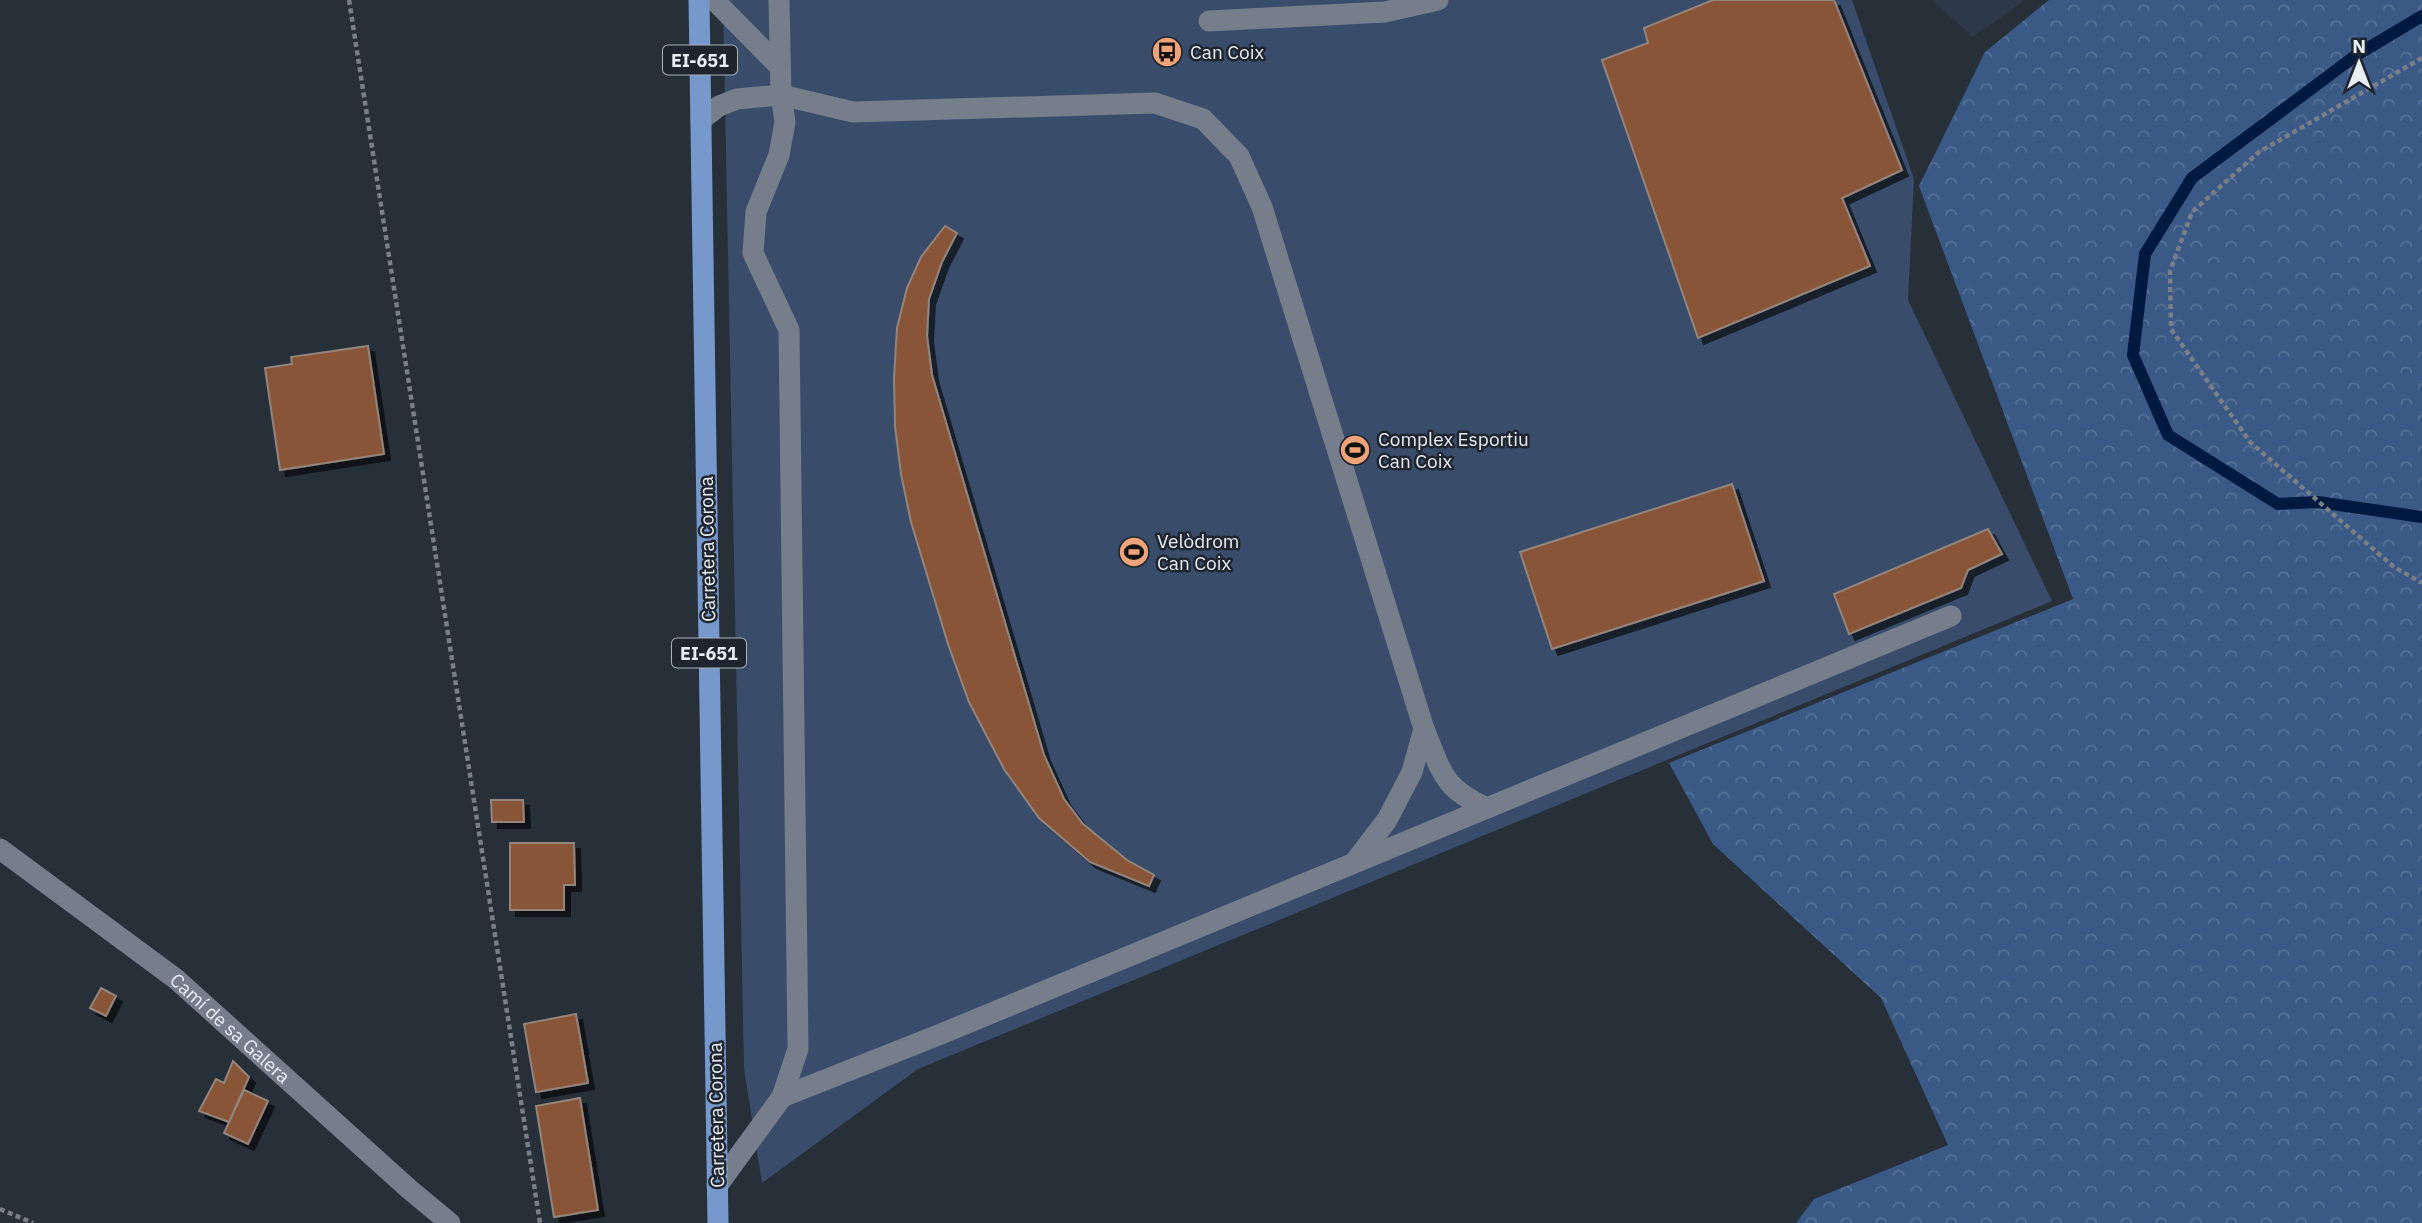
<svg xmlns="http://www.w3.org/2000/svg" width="2422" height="1223" viewBox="0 0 2422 1223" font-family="'IBM Plex Sans',sans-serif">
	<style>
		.built { fill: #2d3848 }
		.forest { fill: url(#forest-crowns) }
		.pitch { fill: #394d6b }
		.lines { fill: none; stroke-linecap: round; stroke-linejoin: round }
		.stream { stroke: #001940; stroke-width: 12 }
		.building { fill: #885437; stroke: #93847c; stroke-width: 2; filter: url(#shadow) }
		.path { stroke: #787f88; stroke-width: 4.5; stroke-dasharray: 5 3.5; stroke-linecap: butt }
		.minor { stroke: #767e8b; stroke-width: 21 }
		.major { stroke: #7698cb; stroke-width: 21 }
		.labels { text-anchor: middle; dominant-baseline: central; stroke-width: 5; stroke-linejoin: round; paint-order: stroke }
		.shield { fill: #1e252f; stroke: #acb2ba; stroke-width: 2 }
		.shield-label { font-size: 18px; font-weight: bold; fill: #e9eef5 }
		.poi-label { font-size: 19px; fill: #e9eef5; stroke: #1e252f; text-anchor: start }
		.street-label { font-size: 19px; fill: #e9eef5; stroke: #1e252f }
	</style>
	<defs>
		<pattern id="forest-crowns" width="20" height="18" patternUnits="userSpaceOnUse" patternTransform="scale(1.75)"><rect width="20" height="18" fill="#3a5985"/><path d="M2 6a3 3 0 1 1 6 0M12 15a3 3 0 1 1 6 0" fill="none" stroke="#567197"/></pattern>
		<filter id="shadow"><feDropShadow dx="6" dy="6" stdDeviation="0" flood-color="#0009"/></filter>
	</defs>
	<rect width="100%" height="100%" fill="#272f39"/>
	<path class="built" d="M1932 0H2025L1973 37Z"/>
	<path class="forest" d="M2049 0H2422V1223H1796L1814 1199 1948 1145 1881 998 1713 844 1669 763 2073 599 1919 186 1985 52Z"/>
	<path class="pitch" d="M723 0H1852L1914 179 1908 300 2052 601 918 1069 762 1183 744 1069Z"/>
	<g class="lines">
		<path class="stream" d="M2422 16 2355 56 2192 178 2145 254 2133 355 2168 435 2278 504 2318 502 2422 517"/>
	</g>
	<path class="building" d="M1713 0H1834L1902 170 1842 198 1870 266 1698 338 1602 60 1648 43 1644 28Z
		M945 226 957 233 942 262 929 299 927 336 932 375 1044 755 1064 799 1083 824 1127 860 1154 875 1149 886 1090 862 1039 818 1004 769 969 702 948 644 911 522 901 474 895 426 894 378 897 328 907 288 921 257Z
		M368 346 384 454 280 470 265 368 292 364 291 357Z
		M1732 484 1764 581 1552 649 1520 552Z
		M1988 529 2002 554 1968 570 1961 588 1849 634 1834 594Z
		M491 800H523L524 822H492Z
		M510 843H574L575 885H564V910H510Z
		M101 988 116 996 106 1016 90 1008Z
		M576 1014 588 1083 536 1092 524 1024Z
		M233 1061 249 1077 229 1122 199 1111 216 1079 224 1083Z
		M244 1090 268 1101 248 1144 224 1133Z
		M580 1098 598 1210 554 1217 536 1106Z"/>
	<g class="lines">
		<path class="path" d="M349 0 540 1223
			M2422 58 2259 152 2192 212 2170 271 2171 329 2250 442 2394 567 2422 583
			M0 1209 33 1223"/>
		<g class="minor">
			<path d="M714 0 780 67"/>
			<path d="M1209 21 1385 12 1438 0"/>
			<path d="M701 120 719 106 737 99 781 95 853 112 1155 103 1203 119 1239 156 1262 207 1424 729 1412 772 1387 820 1354 863"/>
			<path d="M1424 729C1442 772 1442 788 1487 808"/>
			<path id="s1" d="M0 849 176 979 409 1189 450 1223"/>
			<path d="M782 1097 941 1034 1951 616"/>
			<path d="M717 1186 782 1097 798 1049 789 330 753 253 756 212 779 155 785 122 781 95 779 0"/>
		</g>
		<path class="major" d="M699 0 718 1223"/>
	</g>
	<defs>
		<g id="bus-disc" transform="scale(1.575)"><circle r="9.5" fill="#f0a278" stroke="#1e252f"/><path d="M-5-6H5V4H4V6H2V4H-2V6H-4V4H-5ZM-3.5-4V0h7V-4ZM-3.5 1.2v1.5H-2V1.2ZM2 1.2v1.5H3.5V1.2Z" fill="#111"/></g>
		<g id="stadium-disc" transform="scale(1.575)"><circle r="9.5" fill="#f0a278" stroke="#1e252f"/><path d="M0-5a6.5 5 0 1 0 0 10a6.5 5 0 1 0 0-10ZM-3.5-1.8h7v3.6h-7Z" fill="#111"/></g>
	</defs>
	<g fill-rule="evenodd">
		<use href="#bus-disc" x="1167" y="52"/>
		<use href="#stadium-disc" x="1355" y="450"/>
		<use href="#stadium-disc" x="1134" y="552"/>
	</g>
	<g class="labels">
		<g class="shield">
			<rect x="663" y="45.5" width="74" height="29" rx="5"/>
			<rect x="672" y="638.5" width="74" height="29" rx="5"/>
		</g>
		<g class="shield-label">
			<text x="700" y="60">EI-651</text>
			<text x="709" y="653">EI-651</text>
		</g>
		<g class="poi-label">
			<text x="1190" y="52">Can Coix</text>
			<text x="1378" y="439">Complex Esportiu<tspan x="1378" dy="22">Can Coix</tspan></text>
			<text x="1157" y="541">Velòdrom<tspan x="1157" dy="22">Can Coix</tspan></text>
		</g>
		<g class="street-label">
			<text transform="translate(707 549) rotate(-91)">Carretera Corona</text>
			<text stroke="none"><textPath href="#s1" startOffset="292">Camí de sa Galera</textPath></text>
			<text transform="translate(716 1115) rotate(-91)">Carretera Corona</text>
		</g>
	</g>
	<g transform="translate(2359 63)" stroke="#1e252f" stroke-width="5" paint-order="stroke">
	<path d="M0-5L12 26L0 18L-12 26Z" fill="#e9eef5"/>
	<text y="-10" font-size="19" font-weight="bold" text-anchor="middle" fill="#e9eef5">N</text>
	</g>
</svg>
